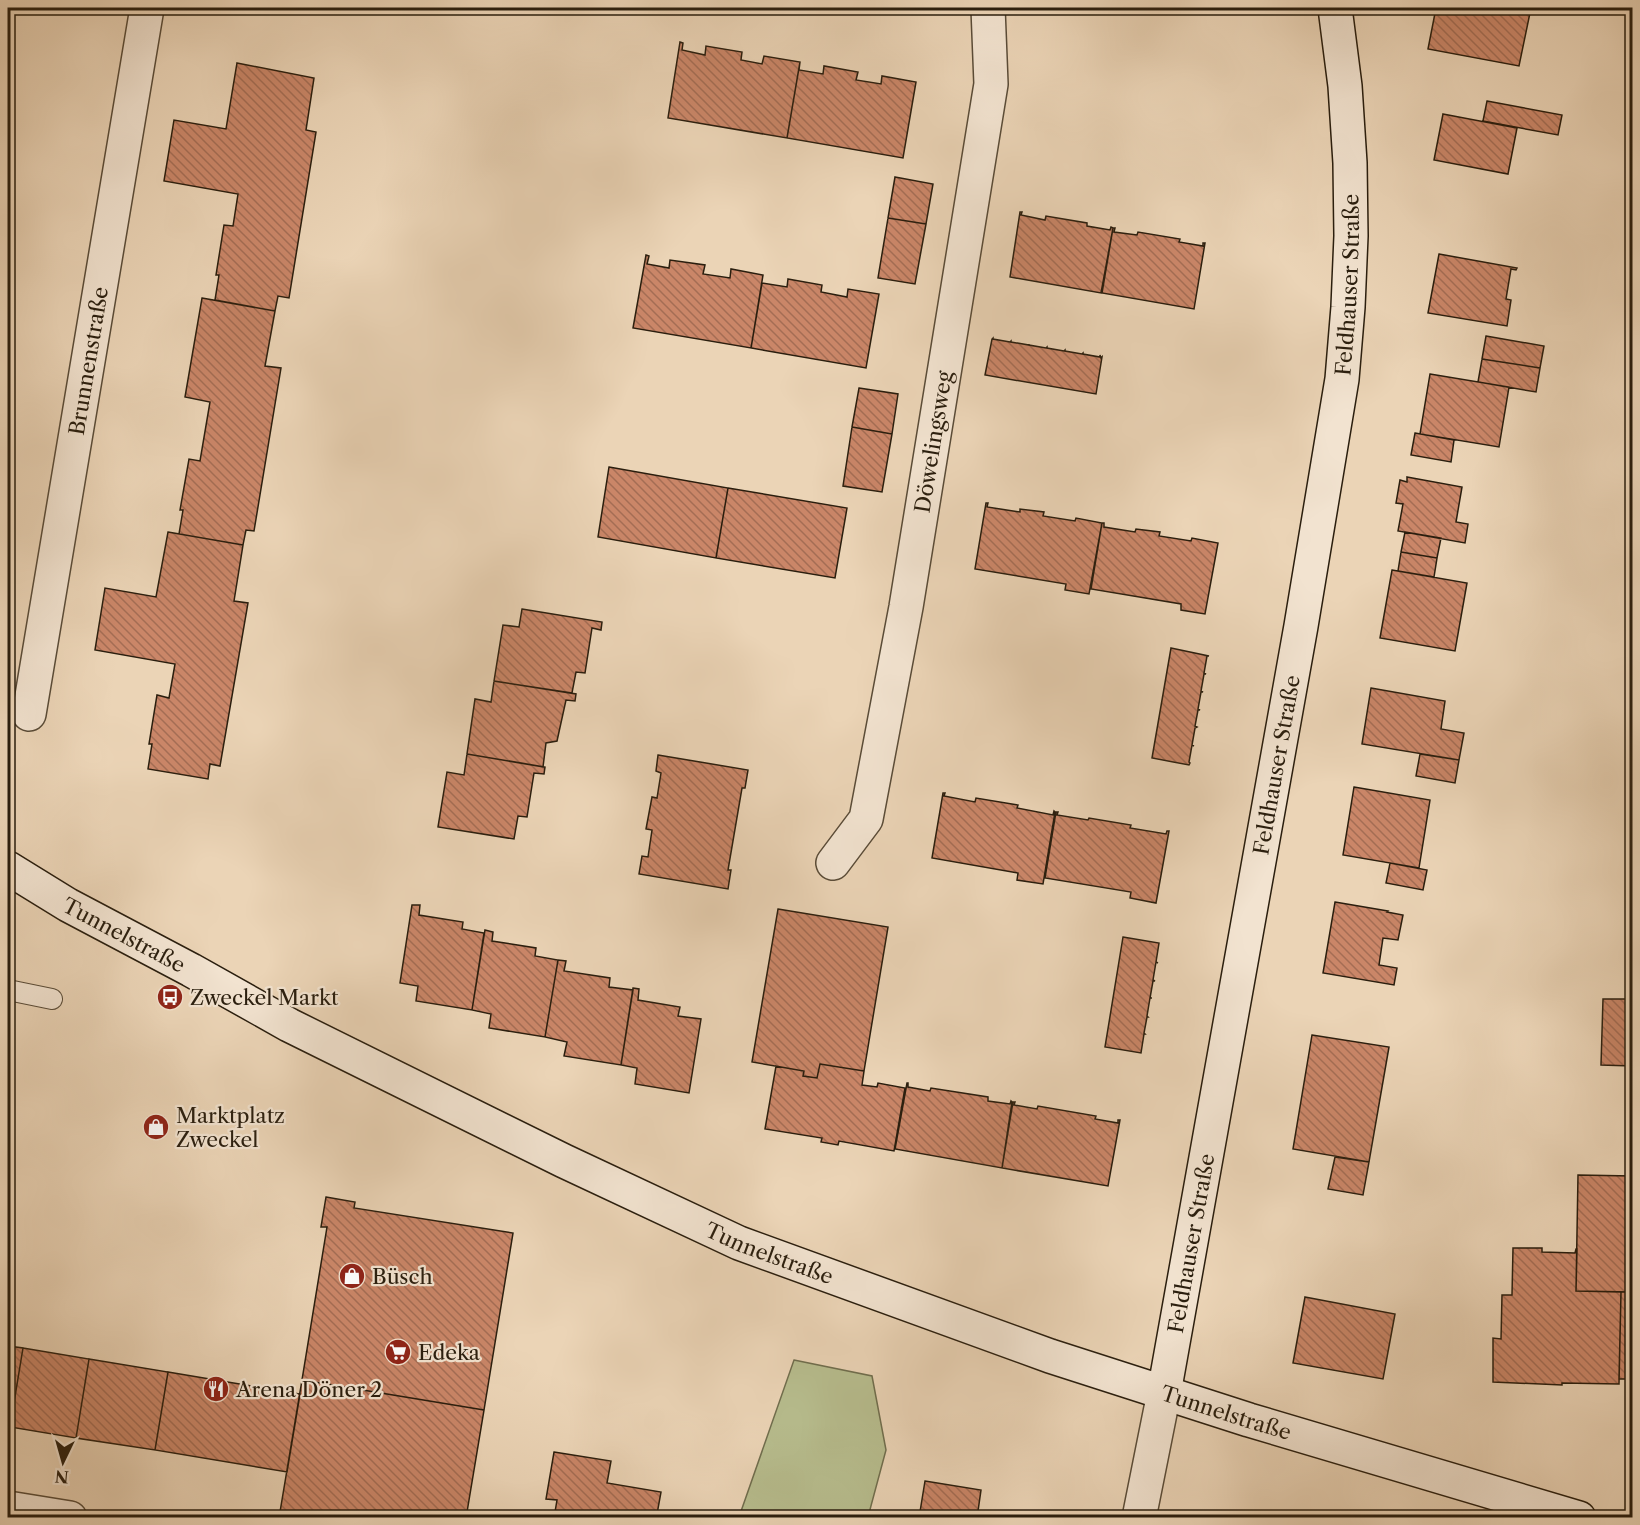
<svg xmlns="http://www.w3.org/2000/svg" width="1640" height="1525" viewBox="0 0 1640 1525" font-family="'Libre Caslon Text',serif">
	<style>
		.green { fill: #b7bd8e; stroke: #706e4e; stroke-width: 1.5 }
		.building { fill: url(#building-back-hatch); stroke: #2a1e0e; stroke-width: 1.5 }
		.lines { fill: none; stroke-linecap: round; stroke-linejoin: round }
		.lane-casing { stroke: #5a4c38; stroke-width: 22 }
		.street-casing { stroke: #5a4c38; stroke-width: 36 }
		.secondary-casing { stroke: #2a1e0e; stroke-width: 36 }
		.lane { stroke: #f2e3d0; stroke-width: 20 }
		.street { stroke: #f2e3d0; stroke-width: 33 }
		.secondary { stroke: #f2e3d0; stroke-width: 33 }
		.labels { text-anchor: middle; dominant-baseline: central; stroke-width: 4.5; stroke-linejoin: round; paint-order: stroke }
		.street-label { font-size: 21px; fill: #2a1e0e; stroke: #f2e3d0 }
		.poi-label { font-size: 21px; fill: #2a1e0e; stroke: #f2e3d0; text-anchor: start }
	</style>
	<defs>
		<pattern id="building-back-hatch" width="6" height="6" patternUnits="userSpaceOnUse" patternTransform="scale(1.5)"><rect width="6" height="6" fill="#ca8668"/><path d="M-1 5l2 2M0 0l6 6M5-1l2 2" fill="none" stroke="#a46d54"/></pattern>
	</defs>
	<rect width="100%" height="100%" fill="#ebd4b6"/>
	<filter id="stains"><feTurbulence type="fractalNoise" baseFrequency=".00333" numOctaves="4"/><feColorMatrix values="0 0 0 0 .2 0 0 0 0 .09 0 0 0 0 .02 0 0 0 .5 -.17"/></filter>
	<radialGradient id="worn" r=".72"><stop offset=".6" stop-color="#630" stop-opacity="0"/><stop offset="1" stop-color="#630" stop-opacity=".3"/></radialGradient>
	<path class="green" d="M794 1360 872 1376 886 1450 868 1517H739Z"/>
	<path class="building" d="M1436 8H1531L1519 66 1428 49Z
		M680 42 683 43 682 50 705 55 706 46 742 52 741 60 762 64 764 56 800 62 787 138 668 118Z
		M800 62 799 70 823 74 824 66 858 72 856 80 881 84 882 76 916 82 903 158 787 138Z
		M237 63 314 78 306 130 316 132 289 298 278 296 275 311 215 300 219 275H216L224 225 233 226 238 194 164 181 174 120 226 129Z
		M1487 101 1562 115 1558 135 1483 121Z
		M1443 114 1517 128 1508 174 1434 160Z
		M895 177 933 184 926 224 888 218Z
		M1020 212H1022L1021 215 1045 220 1046 216 1087 223V226L1110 230 1111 227 1113 228 1101 293 1010 277Z
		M888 218 926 224 915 284 878 278Z
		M1113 228H1115L1114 232 1137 235 1138 232 1180 239 1179 242 1203 246V243H1205L1194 309 1102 293Z
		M1439 254 1517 268 1516 270 1511 269 1506 299 1511 300 1507 326 1428 313Z
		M646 255 649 256 647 264 669 268 670 260 705 265 703 274 730 278 731 269 763 275 751 348 633 328Z
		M788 279 822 285 821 292 847 297 848 289 879 294 866 368 751 348 762 283 787 287Z
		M202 298 275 311 265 366 281 368 254 531 246 530 243 545 179 534 183 510H180L189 459 200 461 210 402 185 397Z
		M1486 336 1544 346 1540 368 1482 359Z
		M993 338V339L1010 342 1011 341V342L1029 345V344V345L1046 348 1047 347V348L1064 351 1065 350V351L1082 354 1083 353V354L1100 357V355L1101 358 1102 357 1096 394 985 375 992 339Z
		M1482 359 1540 368 1536 392 1478 382Z
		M1430 374 1509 387 1499 447 1420 434Z
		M859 388 898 394 892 434 852 427Z
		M852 427 892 434 882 492 843 486Z
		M1415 433 1454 440 1451 462 1411 455Z
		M609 467 728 488 716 558 598 537Z
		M1407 477 1462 487 1456 522 1468 524 1465 543 1398 531 1403 504 1396 503 1400 480 1407 482Z
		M728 488 847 508 835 578 716 558Z
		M986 503H988L987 507 1020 512V509L1044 512 1043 516 1075 521 1076 518 1102 523 1089 594 1065 590 1066 584 975 569Z
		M1102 523H1104V527L1135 532 1136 529 1160 532 1159 536 1191 541 1192 538 1218 543 1205 614 1181 610V604L1091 589Z
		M168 532 243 545 234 601 248 603 220 766 210 764 208 779 148 769 152 744H149L157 695 169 698 175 664 95 650 105 588 156 597Z
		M1405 532 1441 538 1437 558 1401 552Z
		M1401 552 1437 558 1434 577 1398 571Z
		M1392 570 1467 583 1455 651 1380 638Z
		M522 609 602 622 601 630 592 628 585 673 576 672 572 693 494 681 503 625 519 627Z
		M1171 648 1209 656H1207L1204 673 1206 674H1204L1201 691 1203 692H1201L1198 709 1200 710H1198L1195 726 1197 727 1195 728 1192 745 1194 746 1192 745 1189 762 1190 763 1189 765 1152 758Z
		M494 681 576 694 575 701 566 700 557 741 546 743 543 767 467 754 475 699 491 702Z
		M1371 688 1445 701 1441 729 1464 733 1459 760 1362 744Z
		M467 754 545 767 544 774 534 773 527 817 518 816 514 839 438 827 447 772 464 775Z
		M1420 754 1459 760 1455 783 1416 776Z
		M658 755 748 770 745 788H742L728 870H731L728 889 639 874 642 856 648 857 652 830 646 829 652 797 657 798 661 773 656 771Z
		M1354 787 1430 800 1419 868 1343 855Z
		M943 793H945L944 796 975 802 976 798 1018 805 1017 808 1053 815 1054 811 1055 812 1043 884 1017 880 1018 873 932 858Z
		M1056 812H1058L1057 815 1088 820 1089 818 1131 825 1130 828 1166 834 1167 831H1169L1156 903 1130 898 1131 892 1045 878Z
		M1390 863 1427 870 1423 890 1386 883Z
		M1335 902 1388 911 1387 912 1403 915 1398 940 1383 938 1379 965 1397 968 1394 985 1323 973Z
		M412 905H420L419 915 463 922 462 929 484 933 472 1010 416 1001 418 986 400 983Z
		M778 909 888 927 864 1071 820 1064 817 1078 803 1076 804 1071 752 1062Z
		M485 930 493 932 492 941 536 948 535 956 558 960 545 1037 489 1028 491 1014 472 1010Z
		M1123 937 1159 943 1156 962 1158 963 1156 962 1153 980 1155 981H1153L1150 998H1152H1150L1147 1016 1148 1017H1147L1144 1033 1145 1034H1144L1141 1053 1105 1047Z
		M558 960 566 961 564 971 610 978 609 987 633 990 621 1065 564 1056 567 1042 545 1037Z
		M633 988 639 989 638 1000 680 1007 678 1016 701 1019 689 1093 635 1084 637 1068 621 1065Z
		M1603 999H1632V1066L1601 1065Z
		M1312 1035 1389 1047 1369 1162 1293 1149Z
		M820 1064 864 1071 862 1085 877 1087 878 1083 905 1088 894 1151 839 1141 838 1145 821 1142 822 1138 765 1129 776 1066 804 1071 803 1076 817 1078Z
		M907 1083H908V1087L930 1091 931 1088 988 1097V1101L1010 1104 1011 1101 1012 1102 1002 1168 895 1149Z
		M1013 1102H1015L1014 1105 1037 1109 1038 1106 1096 1116 1095 1119 1118 1123V1120H1120L1108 1186 1002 1168Z
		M1335 1157 1369 1162 1363 1195 1328 1189Z
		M1578 1175 1632 1176V1292L1576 1291Z
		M326 1197 355 1202 354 1208 513 1233 484 1410 302 1380 327 1227H321Z
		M1513 1248H1542V1252L1575 1253 1576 1249H1577L1576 1291 1621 1292 1619 1384 1562 1383V1385L1493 1382V1338L1501 1339 1502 1295H1512Z
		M1621 1292H1632V1379H1619Z
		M1305 1297 1395 1314 1383 1379 1293 1363Z
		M8 1346 23 1348 10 1427H8Z
		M23 1348 89 1359 76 1438 10 1427Z
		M89 1359 168 1372 155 1450 76 1438Z
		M168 1372 300 1394 287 1472 155 1450Z
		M302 1380 484 1410 466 1518H279Z
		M554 1452 611 1461 607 1483 661 1492 657 1514 667 1515 666 1517 554 1518 557 1500 546 1499Z
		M925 1481 981 1490 977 1518H919Z"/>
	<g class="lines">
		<g class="lane-casing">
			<path id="lane" d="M8 990 52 999"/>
		</g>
		<g class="street-casing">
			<g id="street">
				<path id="s1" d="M29 714 147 8"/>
				<path id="s2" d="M833 863 866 819 906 607 991 84 988 8"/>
				<path d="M8 1508 70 1518"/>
				<path d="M1139 1518 1164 1393"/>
			</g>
		</g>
		<g class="secondary-casing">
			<g id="secondary">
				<path id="s3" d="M8 868 68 905 191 970 289 1025 564 1161 739 1243 1050 1356 1249 1420 1579 1518"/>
				<path id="s4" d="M1164 1393 1301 626 1342 379 1348 307 1351 236 1350 163 1345 86 1335 8"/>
			</g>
		</g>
		<use href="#lane" class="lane"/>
		<use href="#street" class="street"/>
		<use href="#secondary" class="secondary"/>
	</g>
	<defs>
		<g id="bus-disc" transform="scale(1.35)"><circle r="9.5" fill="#8f2418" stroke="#f2e3d0"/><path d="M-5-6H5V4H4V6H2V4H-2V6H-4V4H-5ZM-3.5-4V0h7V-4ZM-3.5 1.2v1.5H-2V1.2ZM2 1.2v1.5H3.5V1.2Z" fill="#fff"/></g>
		<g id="shop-disc" transform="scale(1.35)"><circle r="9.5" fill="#8f2418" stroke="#f2e3d0"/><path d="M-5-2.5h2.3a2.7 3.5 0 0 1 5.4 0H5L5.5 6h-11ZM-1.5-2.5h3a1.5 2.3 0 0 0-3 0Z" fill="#fff"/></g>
		<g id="supermarket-disc" transform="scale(1.35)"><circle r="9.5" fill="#8f2418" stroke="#f2e3d0"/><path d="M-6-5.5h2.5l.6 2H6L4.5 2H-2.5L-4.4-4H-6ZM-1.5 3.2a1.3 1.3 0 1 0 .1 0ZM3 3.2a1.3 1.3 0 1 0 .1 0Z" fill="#fff"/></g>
		<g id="restaurant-disc" transform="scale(1.35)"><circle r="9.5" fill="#8f2418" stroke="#f2e3d0"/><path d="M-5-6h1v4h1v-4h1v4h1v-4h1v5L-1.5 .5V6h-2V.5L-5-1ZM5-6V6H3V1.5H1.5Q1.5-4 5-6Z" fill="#fff"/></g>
	</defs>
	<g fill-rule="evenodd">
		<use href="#bus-disc" x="170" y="997"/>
		<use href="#shop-disc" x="156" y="1127"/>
		<use href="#shop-disc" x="352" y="1276"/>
		<use href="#supermarket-disc" x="398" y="1352"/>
		<use href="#restaurant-disc" x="216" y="1389"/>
	</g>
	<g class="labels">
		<g class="street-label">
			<text stroke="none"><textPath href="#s4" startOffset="1124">Feldhauser Straße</textPath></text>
			<text stroke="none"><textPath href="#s1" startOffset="358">Brunnenstraße</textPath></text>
			<text stroke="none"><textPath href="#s2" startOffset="438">Döwelingsweg</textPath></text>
			<text stroke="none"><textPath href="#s4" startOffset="638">Feldhauser Straße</textPath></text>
			<text stroke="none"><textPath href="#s3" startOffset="134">Tunnelstraße</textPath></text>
			<text stroke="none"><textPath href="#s4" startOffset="152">Feldhauser Straße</textPath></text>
			<text stroke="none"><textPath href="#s3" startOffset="854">Tunnelstraße</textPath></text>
			<text stroke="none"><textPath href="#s3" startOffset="1338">Tunnelstraße</textPath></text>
		</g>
		<g class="poi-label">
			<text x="190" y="997">Zweckel Markt</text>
			<text x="176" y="1115">Marktplatz<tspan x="176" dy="24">Zweckel</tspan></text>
			<text x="372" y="1276">Büsch</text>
			<text x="418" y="1352">Edeka</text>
			<text x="236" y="1389">Arena Döner 2</text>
		</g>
	</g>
	<rect width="1640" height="1525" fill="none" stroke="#ebd4b6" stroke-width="30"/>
	<rect x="9" y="9" width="1622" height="1507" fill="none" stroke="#2a1e0e" stroke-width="3"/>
	<rect x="15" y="15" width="1610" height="1495" fill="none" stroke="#2a1e0e" stroke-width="1.5"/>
	<g transform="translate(63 1462) rotate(185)" stroke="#f2e3d0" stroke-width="4.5" paint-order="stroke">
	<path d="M0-4.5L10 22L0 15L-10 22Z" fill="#2a1e0e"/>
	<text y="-9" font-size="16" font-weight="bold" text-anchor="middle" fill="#2a1e0e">N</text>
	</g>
	<rect width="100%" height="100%" filter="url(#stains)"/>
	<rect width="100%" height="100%" fill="url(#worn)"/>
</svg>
